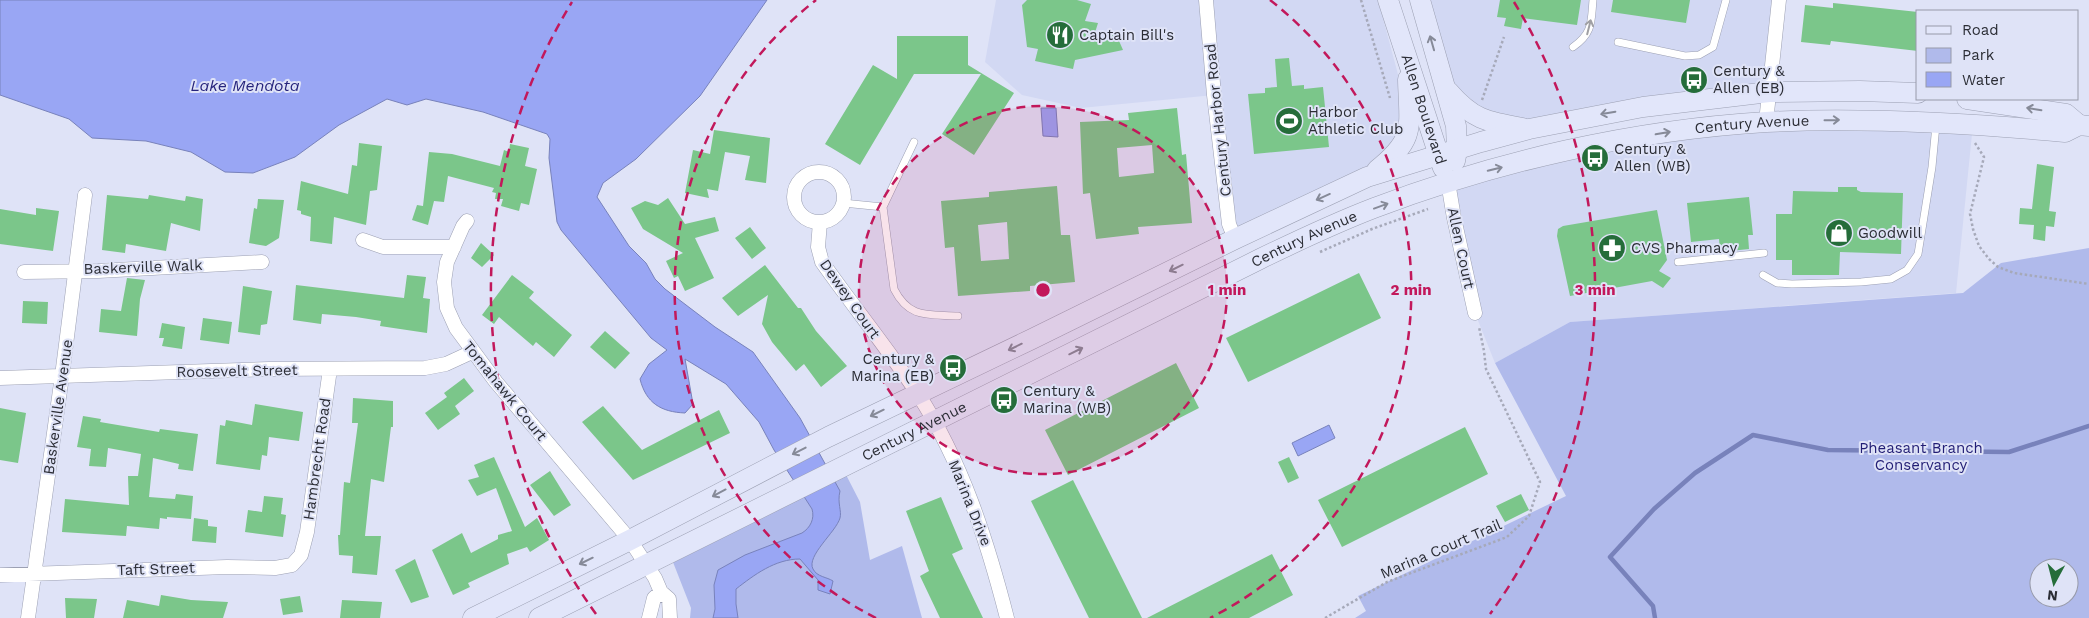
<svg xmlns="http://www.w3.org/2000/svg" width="2089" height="618" viewBox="0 0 2089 618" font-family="'Work Sans',sans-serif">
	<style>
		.built { fill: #d2d8f3 }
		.green { fill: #b0baeb; fill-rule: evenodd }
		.water { fill: #99a6f4; stroke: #7882bb }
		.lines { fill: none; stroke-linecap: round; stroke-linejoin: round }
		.stream { stroke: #7882bb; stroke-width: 4.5 }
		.building { fill: #7bc68a; fill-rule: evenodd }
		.lane-casing { stroke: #9ca0b3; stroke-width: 8 }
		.street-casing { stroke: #9ca0b3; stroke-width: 15 }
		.secondary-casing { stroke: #9ca0b3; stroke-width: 21 }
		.path { stroke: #a6a9b9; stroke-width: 2.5; stroke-dasharray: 2.5 2.5; stroke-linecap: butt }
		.lane { stroke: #fff; stroke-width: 7 }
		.street { stroke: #fff; stroke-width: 14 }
		.secondary { stroke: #e2e6fa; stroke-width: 20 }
		.oneway { stroke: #a0a0a4 }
		.oneway2 { stroke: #868a98 }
		.ring { fill: none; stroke: #c2185b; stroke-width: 2.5; stroke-dasharray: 9 6 }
		.labels { text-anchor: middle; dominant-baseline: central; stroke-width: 4; stroke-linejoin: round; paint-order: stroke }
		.poi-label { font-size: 15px; fill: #2b2d35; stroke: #dfe3f7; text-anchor: start }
		.street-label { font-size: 15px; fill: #2b2d35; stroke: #dfe3f7 }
		.park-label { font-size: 15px; fill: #221e75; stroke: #dfe3f7 }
		.water-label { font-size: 16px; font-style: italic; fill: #26247c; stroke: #dfe3f7 }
		.centre { fill: #c2185b; stroke: #dfe3f7; stroke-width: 2.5 }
		.ring-label { font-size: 15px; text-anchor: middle; font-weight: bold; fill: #c2185b; stroke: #dfe3f7; stroke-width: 4; stroke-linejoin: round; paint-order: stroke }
	</style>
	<rect width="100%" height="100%" fill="#dfe3f7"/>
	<path class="built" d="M996 0H1378L1407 108 1401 149 1235 239 1214 95 1081 108 1022 95 985 62Z
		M1420 0H1779L1769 92 1529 129 1465 110Z
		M1973 124 1956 293 1570 322 1495 363 1475 313 1448 182 1672 132Z"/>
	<path class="green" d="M2089 248V618H1355L1366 611 1358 596 1566 496 1495 363 1570 322 1963 293 2001 263ZM2039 568H2069V598H2039Z
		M842 467 860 502 870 560 902 546 922 618H690L691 608 669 552Z"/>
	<path class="water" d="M0 0H767L700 96 636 159 603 183 597 197 629 246 646 263 655 279 665 289 715 327 753 352 800 418 840 491C837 503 842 511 840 518 836 532 806 556 813 569 817 577 827 577 833 581L830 594 818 590V580L800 559C775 559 754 575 736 589V604L738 618H713L715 609 714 585 718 570 745 555 802 533C810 528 815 519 812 509L774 450 759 422 726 384 685 359 693 404 685 413C661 412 646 403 640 379L649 364 667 350 651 338 561 230 557 222 549 158 550 139 547 134 483 112 426 99 407 105 387 99 339 125 295 157 253 173 225 172 191 152 146 141 92 138 69 119 0 95Z
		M1041 108H1056L1058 137 1043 136Z
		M1329 425 1335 438 1298 456 1292 443Z"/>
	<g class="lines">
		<path class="stream" d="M1655 618 1653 606 1610 557 1654 509 1695 473 1753 435 1828 450 2009 452 2089 426"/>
	</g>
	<path class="building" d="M1027 0H1077L1091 4 1085 21 1098 23 1093 39 1116 34 1123 50 1075 60 1073 69 1035 61 1038 49 1027 47 1022 5Z
		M1500 0H1581L1577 25 1523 18 1521 29 1504 26 1506 18 1497 17Z
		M1613 0H1690L1686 23 1611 12Z
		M1833 3 1918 12V51L1831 41 1830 45 1801 42 1805 5 1833 8Z
		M897 36H968V65L1014 93 974 155 942 134 981 74H914L860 165 825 144 873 65 897 79Z
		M1289 58 1292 86 1304 85V89L1323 87 1329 147 1254 154 1248 94 1265 93V88L1277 87 1275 59Z
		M1177 108 1182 155 1186 154 1192 223 1138 227 1139 234 1096 239 1090 193 1083 194 1080 122 1129 120 1128 113ZM1152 145 1154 173 1119 177 1117 148Z
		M714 130 770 138 766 183 745 180 750 156 725 152 718 191 707 189 709 198 685 193 693 150 710 154Z
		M359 143 382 146 377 190 370 191 366 225 334 217 332 244 310 241 311 217 301 214V211L297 210 301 181 348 194 352 165 357 166Z
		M510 144 529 148 525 166 537 169 529 205 521 203 519 211 501 206 503 199H495L496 193 492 192 494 188 448 176 444 202 434 201 428 225 412 220 417 205 423 206 429 152 452 154 500 166 504 150 509 152Z
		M2037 164 2054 167 2049 211 2056 212 2054 227 2046 226 2045 241 2033 239 2034 225 2019 224 2020 208 2032 209Z
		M1057 186 1061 235H1070L1075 282 1030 286V291L958 296 954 247 945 248 941 201 989 197V192ZM1007 222 1009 259 981 261 978 225Z
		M1838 187H1857V190L1861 192 1903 193 1901 254 1840 252 1839 275H1792V260H1776V214H1792L1793 191 1838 192Z
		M107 195 148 199 149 195 185 201 186 196 203 199 200 231 171 223 166 251 126 244 125 253 102 250Z
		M1749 197 1753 235H1748L1749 249 1720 252 1719 239 1691 242 1687 203Z
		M668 198 685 224 715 217 719 231 695 238 714 278 685 291 678 276 674 278 666 261 683 253 643 229 631 208 645 201 658 205Z
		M258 199 284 200 279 238 266 246 249 243 254 208 257 209Z
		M36 208 59 211 53 251 0 244V209L36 215Z
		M1657 210 1667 260 1659 271 1671 278 1663 288 1652 281 1570 296 1557 236 1558 229 1563 226Z
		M750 227 766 248 752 259 735 238Z
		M481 243 494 255 482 267 471 258Z
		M765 265 798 308H801L816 331 847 366 821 387 804 364 796 371 772 342 762 324 768 295 738 316 722 298Z
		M1359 273 1381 318 1248 382 1226 338Z
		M407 275 426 277 423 298 430 299 427 333 380 326 381 321 356 317 322 314 321 324 293 320 296 285 404 298Z
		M512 275 534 292 529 298 572 335 554 357 536 342 533 346 499 317 494 324 482 315Z
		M127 278 145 280 140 299 137 336 99 332 101 309 121 311Z
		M243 286 272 291 267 324 261 325 260 335 238 332Z
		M23 301 48 302 47 324 22 323Z
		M203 318 232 322 229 344 200 340Z
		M162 323 185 327 182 349 162 346 164 338H159Z
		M605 331 630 353 615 369 590 347Z
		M1176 363 1199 408 1068 475 1045 430Z
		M464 378 474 391 455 406 460 414 438 430 425 413 447 397 444 393Z
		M353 398 393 401V427H391L384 482 371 479 365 536H381L377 575 352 573 353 556 339 555 338 535H340L344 482 350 483 358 423H352Z
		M255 404 303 412 299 441 269 437 267 456 262 455 260 470 216 464 220 425 225 426 226 420 252 425Z
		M603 406 642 450 719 410 730 433 633 480 582 422Z
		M0 408 26 413 18 463 0 460Z
		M83 416 101 419 100 422 159 432 160 429 198 434 193 471 178 469 179 464 153 458 149 497 175 499 176 494 193 496 191 519 167 517V519L160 518 159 529 127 526 126 536 62 532 65 499 129 505 128 476H138L141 454 108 448 106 467 89 466 91 449 77 447Z
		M1465 427 1488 474 1342 547 1318 500Z
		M494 457 525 527 537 518 549 540 530 552 527 547 507 554 509 564 468 583 470 587 453 595 432 550 462 533 471 553 498 539V535L512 531 496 488 477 496 468 480 479 477 474 465Z
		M1289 457 1299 478 1288 483 1278 462Z
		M550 471 571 505 554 516 530 485Z
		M1073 480 1142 618H1089L1031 501Z
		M1521 494 1529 510 1505 522 1496 506Z
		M264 496 283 498 281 514 286 515 283 537 245 532 248 510 262 512Z
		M941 497 963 549 952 554 983 618H940L920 576 929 571 906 511Z
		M194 518 208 520V526L217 527 216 543 192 541Z
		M1272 554 1293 595 1249 618H1147Z
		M415 559 429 597 411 603 395 570Z
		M161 595 191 600 228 602 223 618H123L127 600 159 606Z
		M300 596 303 612 283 615 280 599Z
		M65 598 97 599 94 618H66Z
		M342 600 382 602 380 618H340Z"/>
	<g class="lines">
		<g class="lane-casing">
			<path id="lane" d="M1618 42 1685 56 1699 55 1713 47 1726 0
				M1573 47C1593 33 1591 22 1593 0
				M914 142 883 207 894 289C909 319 928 314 958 316
				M843 203 883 207
				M1678 262 1764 253
				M1763 275 1777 283 1792 284 1861 282 1891 279 1907 270 1918 254 1932 167 1936 125"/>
		</g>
		<g class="street-casing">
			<path id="street" d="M1206 0 1214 95 1229 224 1235 239
				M1766 122 1779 0
				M794 197a25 25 0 1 1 50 0a25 25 0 1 1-50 0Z
				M1448 182 1454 218 1475 313
				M467 221 463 226 447 262 444 282 447 308 456 328 496 382 630 540 655 578 661 592 669 599 670 618
				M820 222 818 247 822 262C853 306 888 349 918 394 962 462 987 540 1007 618
				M363 240 383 247H454
				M24 272 98 271 262 262
				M0 378 269 369 425 368 446 364 472 352
				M0 575 227 567 275 568 292 565 301 555 307 532 330 369
				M28 618 62 376 85 195
				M649 618 654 598 661 592"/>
		</g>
		<g class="secondary-casing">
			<g id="secondary">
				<path id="s1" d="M1388 0 1443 168"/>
				<path d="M1420 0 1456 126 1457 150 1455 161"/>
				<path d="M1448 91C1473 120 1487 122 1523 128"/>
				<path d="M1967 99 2066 114 2079 125"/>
				<path d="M1377 170C1417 138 1409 127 1408 79"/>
				<path d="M473 618 630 540 828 437 1032 339 1235 239 1367 177 1481 142 1529 129 1643 107 1769 92 1860 91 1918 93"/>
				<path id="s2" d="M539 618 1260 259C1297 241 1335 223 1374 208 1498 161 1633 130 1766 122 1866 117 1966 123 2065 132L2079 125 2089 126"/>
			</g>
		</g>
		<path class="path" d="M1361 0 1390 98
			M1482 100 1504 37
			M1975 143 1984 157 1970 214 1973 229 1979 246 1989 259 1998 267 2014 273 2089 284
			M1320 252 1372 229 1428 209
			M1325 618 1387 582 1507 537 1529 516 1540 482 1486 369 1484 351 1479 327"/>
		<use href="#lane" class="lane"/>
		<use href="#street" class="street"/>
		<use href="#secondary" class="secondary"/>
	</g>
	<defs><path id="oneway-shaft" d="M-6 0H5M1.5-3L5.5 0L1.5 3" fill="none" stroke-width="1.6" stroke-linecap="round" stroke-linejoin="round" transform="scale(1.25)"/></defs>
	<use class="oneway" href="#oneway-shaft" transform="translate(1589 27) rotate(-76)"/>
	<g class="oneway2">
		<use href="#oneway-shaft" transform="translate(1432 43) rotate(-106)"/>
		<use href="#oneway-shaft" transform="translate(2034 109) rotate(-171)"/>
		<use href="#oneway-shaft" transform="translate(1608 113) rotate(170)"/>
		<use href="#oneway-shaft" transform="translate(1832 120) rotate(-1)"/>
		<use href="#oneway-shaft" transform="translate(1663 133) rotate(-10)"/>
		<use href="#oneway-shaft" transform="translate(1495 169) rotate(-14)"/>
		<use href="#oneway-shaft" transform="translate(1323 197) rotate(156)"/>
		<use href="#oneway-shaft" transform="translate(1381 206) rotate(-20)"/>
		<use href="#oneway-shaft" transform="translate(1176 268) rotate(154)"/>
		<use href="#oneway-shaft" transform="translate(1015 347) rotate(154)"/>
		<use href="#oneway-shaft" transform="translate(1076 351) rotate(-26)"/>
		<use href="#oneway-shaft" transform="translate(877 413) rotate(154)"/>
		<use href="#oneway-shaft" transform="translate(799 451) rotate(153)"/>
		<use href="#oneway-shaft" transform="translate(719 493) rotate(152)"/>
		<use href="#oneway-shaft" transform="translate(586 561) rotate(154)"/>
	</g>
	<circle cx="1043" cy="290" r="184" fill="#c2185b" fill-opacity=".12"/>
	<g class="ring">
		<circle cx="1043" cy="290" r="184"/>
		<path d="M876 618A368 368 0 0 1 816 0M1270 0A368 368 0 0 1 1210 618"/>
		<path d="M596 614A552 552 0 0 1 572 2M1514 2A552 552 0 0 1 1490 614"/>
	</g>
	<defs>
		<g id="restaurant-disc" transform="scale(1.4375)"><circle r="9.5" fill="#256d3a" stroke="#dfe3f7"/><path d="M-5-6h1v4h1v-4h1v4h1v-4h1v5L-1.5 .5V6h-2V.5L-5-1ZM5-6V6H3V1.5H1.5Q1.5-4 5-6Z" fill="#fff"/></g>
		<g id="bus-disc" transform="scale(1.4375)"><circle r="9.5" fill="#256d3a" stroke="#dfe3f7"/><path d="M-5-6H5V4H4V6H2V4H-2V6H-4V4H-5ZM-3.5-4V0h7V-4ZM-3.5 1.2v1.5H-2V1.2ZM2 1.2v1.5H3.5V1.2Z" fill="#fff"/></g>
		<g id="stadium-disc" transform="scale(1.4375)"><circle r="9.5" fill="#256d3a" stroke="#dfe3f7"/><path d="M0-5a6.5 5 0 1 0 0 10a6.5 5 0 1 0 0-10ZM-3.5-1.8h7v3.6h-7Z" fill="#fff"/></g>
		<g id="shop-disc" transform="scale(1.4375)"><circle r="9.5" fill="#256d3a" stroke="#dfe3f7"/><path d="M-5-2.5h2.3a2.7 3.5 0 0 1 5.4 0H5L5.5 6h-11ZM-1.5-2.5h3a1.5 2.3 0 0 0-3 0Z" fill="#fff"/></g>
		<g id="pharmacy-disc" transform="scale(1.4375)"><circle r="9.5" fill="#256d3a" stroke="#dfe3f7"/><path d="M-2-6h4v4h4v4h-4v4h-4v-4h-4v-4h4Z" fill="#fff"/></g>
	</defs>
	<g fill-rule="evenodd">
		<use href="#restaurant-disc" x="1060" y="35"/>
		<use href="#bus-disc" x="1694" y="80"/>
		<use href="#stadium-disc" x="1289" y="121"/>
		<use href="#bus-disc" x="1595" y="158"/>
		<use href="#shop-disc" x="1839" y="233"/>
		<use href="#pharmacy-disc" x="1612" y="248"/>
		<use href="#bus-disc" x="953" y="368"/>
		<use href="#bus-disc" x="1004" y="400"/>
	</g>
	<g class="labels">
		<g class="poi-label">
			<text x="1079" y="35">Captain Bill's</text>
			<text x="1713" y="71">Century &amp;<tspan x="1713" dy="17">Allen (EB)</tspan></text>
			<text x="1308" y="112">Harbor<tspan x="1308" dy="17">Athletic Club</tspan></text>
			<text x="1614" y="149">Century &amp;<tspan x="1614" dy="17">Allen (WB)</tspan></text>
			<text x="1858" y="233">Goodwill</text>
			<text x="1631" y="248">CVS Pharmacy</text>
			<text x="934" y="359" text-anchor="end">Century &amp;<tspan x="934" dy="17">Marina (EB)</tspan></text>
			<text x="1023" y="391">Century &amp;<tspan x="1023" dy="17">Marina (WB)</tspan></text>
		</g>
		<g class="street-label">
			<text stroke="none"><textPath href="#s1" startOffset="115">Allen Boulevard</textPath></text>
			<text transform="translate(1218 120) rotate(-96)">Century Harbor Road</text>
			<text stroke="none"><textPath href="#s2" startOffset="1319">Century Avenue</textPath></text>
			<text stroke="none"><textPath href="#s2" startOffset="854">Century Avenue</textPath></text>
			<text transform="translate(1461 248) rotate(78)">Allen Court</text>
			<text transform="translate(143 267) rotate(-2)">Baskerville Walk</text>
			<text transform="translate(850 299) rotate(55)">Dewey Court</text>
			<text transform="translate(237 371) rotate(-1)">Roosevelt Street</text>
			<text transform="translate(505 391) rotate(51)">Tomahawk Court</text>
			<text transform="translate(58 407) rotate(-82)">Baskerville Avenue</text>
			<text stroke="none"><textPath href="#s2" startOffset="419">Century Avenue</textPath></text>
			<text transform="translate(317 459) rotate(-82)">Hambrecht Road</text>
			<text transform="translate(970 503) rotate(68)">Marina Drive</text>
			<text transform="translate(1441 549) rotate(-23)">Marina Court Trail</text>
			<text transform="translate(156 569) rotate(-2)">Taft Street</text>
		</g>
		<g class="park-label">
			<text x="1921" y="448">Pheasant Branch<tspan x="1921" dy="17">Conservancy</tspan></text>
		</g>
		<g class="water-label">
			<text x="245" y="85">Lake Mendota</text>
		</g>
	</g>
	<circle cx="1043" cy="290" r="8" class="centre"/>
	<g class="ring-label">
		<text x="1227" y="295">1 min</text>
		<text x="1411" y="295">2 min</text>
		<text x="1595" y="295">3 min</text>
	</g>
	<rect x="1916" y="10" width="162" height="90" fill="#dfe3f7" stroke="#979aa9"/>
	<rect x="1926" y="26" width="25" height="8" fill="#e2e6fa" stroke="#979aa9"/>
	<text x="1962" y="35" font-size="15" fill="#2b2d35">Road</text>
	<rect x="1926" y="48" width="25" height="15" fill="#b0baeb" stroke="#979aa9"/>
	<text x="1962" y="60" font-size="15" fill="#2b2d35">Park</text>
	<rect x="1926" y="72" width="25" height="15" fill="#99a6f4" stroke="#979aa9"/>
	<text x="1962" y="85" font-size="15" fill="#2b2d35">Water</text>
	<g transform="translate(2054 583) rotate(187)"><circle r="24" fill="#dfe3f7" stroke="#979aa9"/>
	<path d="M0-4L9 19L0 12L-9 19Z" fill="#256d3a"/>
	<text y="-8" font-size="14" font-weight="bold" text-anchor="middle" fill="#2b2d35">N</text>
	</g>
</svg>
